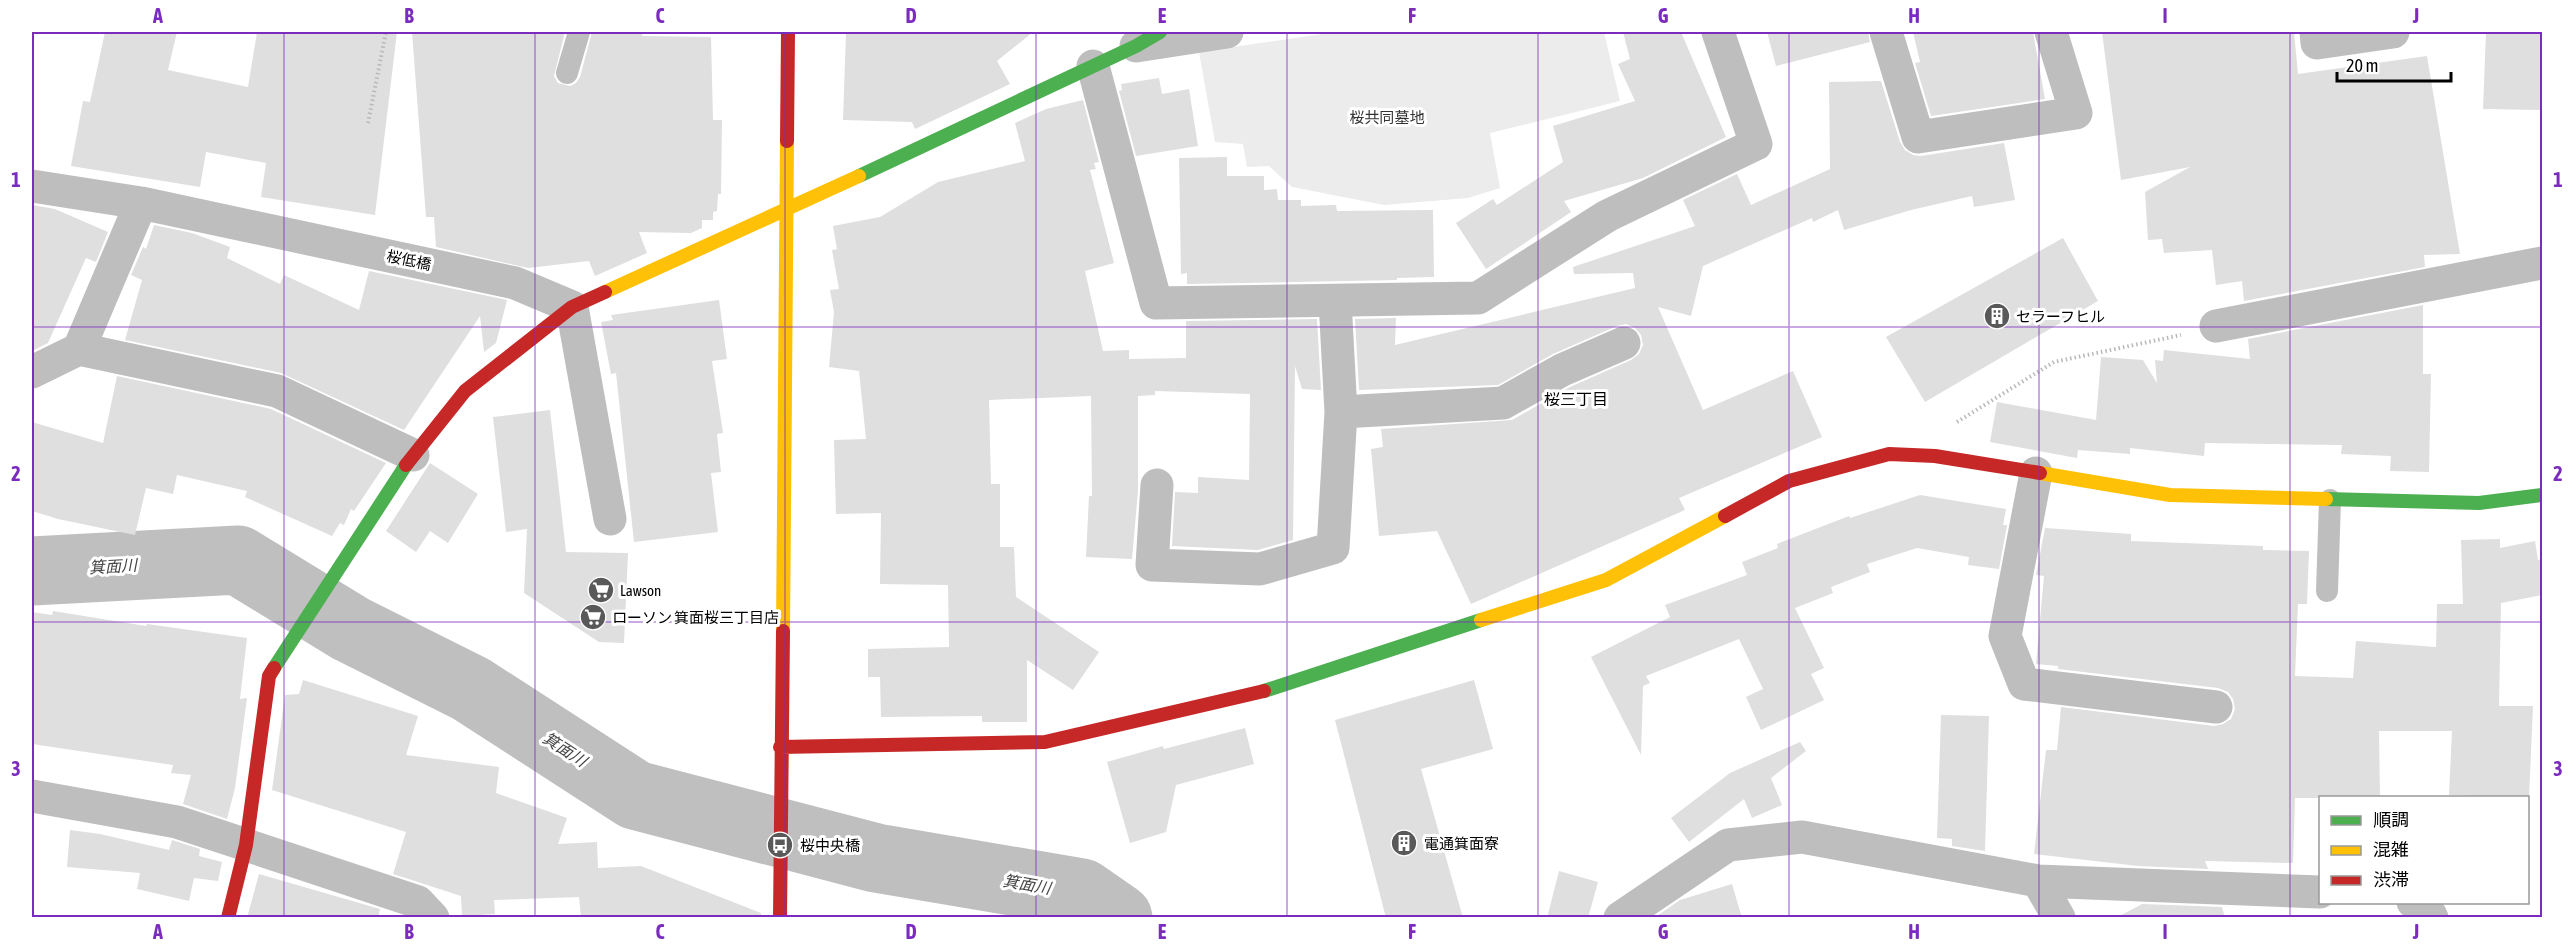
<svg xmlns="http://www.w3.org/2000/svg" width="2574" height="949" viewBox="0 0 2574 949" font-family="'Asap Condensed','Noto Sans JP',sans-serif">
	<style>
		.green { fill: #ececec }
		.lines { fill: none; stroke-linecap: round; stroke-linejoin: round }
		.river { stroke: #bfbfbf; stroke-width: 69 }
		.building { fill: #dfdfdf }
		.path { stroke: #b9b9b9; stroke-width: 4; stroke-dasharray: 1.5 3; stroke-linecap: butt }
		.lane { stroke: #bebebe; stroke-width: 22 }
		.street { stroke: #bebebe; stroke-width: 33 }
		.fast { stroke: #4caf50; stroke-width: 14 }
		.slow { stroke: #ffc107; stroke-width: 14 }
		.jam { stroke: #c62828; stroke-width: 14 }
		.grid { fill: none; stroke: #7b2cbf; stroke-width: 1.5; stroke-opacity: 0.55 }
		.labels { text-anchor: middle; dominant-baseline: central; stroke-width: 6; stroke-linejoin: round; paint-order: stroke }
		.park-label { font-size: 15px; fill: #333; stroke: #fff }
		.street-label { font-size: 15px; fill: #000; stroke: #fff }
		.poi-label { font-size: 15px; fill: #000; stroke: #fff; text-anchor: start }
		.neighbourhood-label { font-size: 16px; fill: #000; stroke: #fff }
		.water-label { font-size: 16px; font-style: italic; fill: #444; stroke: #fff }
		.neatline { fill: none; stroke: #7b2cbf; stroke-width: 2 }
		.grid-label { font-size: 20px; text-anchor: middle; font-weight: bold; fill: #7b2cbf }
	</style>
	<rect width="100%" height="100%" fill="#fff"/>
	<path class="green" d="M1336 32H1604L1620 101 1490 133 1500 188 1468 198 1384 205 1292 187 1269 166 1247 167 1243 144 1215 142 1199 52Z"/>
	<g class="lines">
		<path class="river" d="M32 571 238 560 351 629 471 689 635 795 876 858 1082 893 1118 918"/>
	</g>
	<path class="building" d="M105 32H177L168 70 248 87 257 32H397L375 215 261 197 266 163 206 152 200 187 71 166 83 101 90 102Z
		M412 32H565L554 76 558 83 570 86 576 83 580 77 592 32H643L642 36 711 37 713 120H722L721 194H718L717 211 713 212V220H702V228L691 233 639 232 647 253 595 276 589 261 528 268 436 247 434 217H426Z
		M846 32H1033L997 61 1010 84 915 129 912 122 843 120Z
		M1623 32H1681L1726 137 1643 178 1564 201 1571 212 1486 269 1456 223 1493 199 1497 205 1563 162 1553 126 1635 101 1618 64 1630 59Z
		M1767 32H1868L1870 42 1776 66Z
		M1913 32H2033L2045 99 1931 116 1915 63 1920 62Z
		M2102 32H2294L2298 74 2427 56 2460 254 2424 255 2425 267 2244 301 2242 281 2216 285 2212 250 2164 253 2162 239 2148 240 2145 192 2190 167 2121 180Z
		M2486 32H2542V110L2483 109Z
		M1159 78 1162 94 1189 89 1198 146 1136 156 1119 91 1122 90 1121 84Z
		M1881 81 1900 142 1905 150 1913 155 1921 156 2004 143 2015 200 1974 207 1972 196 1911 210 1844 230 1838 210 1813 222 1812 218 1703 266 1691 316 1658 307 1703 410 1793 371 1822 437 1679 498 1685 510 1471 604 1437 531 1379 536 1371 449 1383 447 1381 429 1512 420 1570 387 1631 360 1639 354 1643 345 1641 335 1635 328 1626 324 1617 326 1553 354 1498 385 1359 390 1355 319 1396 318 1395 345 1635 288 1633 273 1574 274 1573 267 1695 226 1683 200 1737 174 1751 205 1830 169 1829 82Z
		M1083 100 1099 162 1094 163 1096 169 1090 170 1114 263 1085 271 1103 351 1129 350V359L1186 358V321L1317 319 1321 390 1302 389 1295 366 1293 540 1258 550 1172 546 1175 492 1198 493V477L1249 480 1250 394 1155 391V395L1138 396V491L1132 559 1086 557 1089 496H1092L1091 396 989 400 991 484H1000V547H1014L1016 597 1099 652 1073 690 1027 660V722H982V716L881 717 880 677H868V649L949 647 948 585 880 584 881 513 836 514 834 440 866 439 859 371 829 367 834 312 830 290 839 289 832 250 837 249 833 226 880 217 938 182 1025 161 1015 123 1046 109Z
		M1227 157V176H1264V190L1277 189 1278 200H1301V206L1336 205 1337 211 1433 210 1434 277 1397 278V280L1187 284V273L1181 274 1179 158Z
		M32 205 55 209 108 232 96 262 86 258 48 343 32 351Z
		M154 225 192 233 230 247 227 258 280 284 284 275 359 310 369 271 507 300 496 343 484 352 480 316 404 430 281 373 125 340 142 280 131 275 143 247 146 249Z
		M2063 238 2098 301 1925 402 1886 337Z
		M719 300 727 359 712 361 723 433 717 434 721 472 711 473 718 532 634 542 616 373 611 374 601 322 613 320 611 315Z
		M2423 305V374H2431L2429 472 2390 471 2391 456 2341 454 2342 445 2205 443 2204 456 2130 448V454L2078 450 2077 458 1990 442 1997 402 2096 420 2101 357 2143 360 2157 383 2155 360 2163 361 2164 350 2250 359 2248 339Z
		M117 376 271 409 386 463 354 511 351 509 344 525 340 523 332 536 245 497 247 491 177 475 173 494 146 488 135 535 58 519 32 511V422L103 443Z
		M550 410 566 552 628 553 624 643 599 642 524 593 527 529 506 532 493 417Z
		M430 463 478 494 448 543 430 531 416 552 386 531Z
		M1920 495 2006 509 2003 525H2007L1999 569 1968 565 1969 557 1917 548 1867 564 1870 572 1831 587 1833 593 1795 608 1824 668 1811 674 1824 700 1761 730 1746 697 1763 689 1739 639 1646 676 1650 683 1643 686 1641 755 1591 657 1670 617 1665 605 1747 575 1742 562 1778 548 1777 544 1849 516 1850 518Z
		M2045 528 2131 534V541L2263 546V550L2309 551 2307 604H2298L2295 676 2353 678 2356 641 2436 647 2437 604H2463L2461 540 2500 539V548L2535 541 2538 560 2542 559V595L2501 603 2499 706H2533L2529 798 2449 795 2452 731H2379L2380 798H2295L2293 863 2205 861 2208 869 2138 866 2034 854 2046 750H2057L2061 707 2214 726 2223 724 2231 719 2235 709 2233 699 2228 692 2218 688 2058 669V666L2036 664 2044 576 2036 575Z
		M53 611 146 626 147 624 247 638 240 699 247 698 235 788 227 819 183 804 191 775 171 773 173 765 32 744V612L52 615Z
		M303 680 418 716 406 755 499 767 496 793 567 818 558 844 597 842 598 868 641 866 761 913V918H581L579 897 494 900 495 914 462 916 461 896 393 874 406 832 272 790 285 695 299 694Z
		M1474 680 1493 749 1421 769 1463 918H1386L1335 720Z
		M1941 715 1989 716 1985 851 1952 846V839L1937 838Z
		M1245 728 1254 764 1176 785 1166 832 1130 843 1107 762 1163 746 1164 749Z
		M1800 742 1806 751 1771 778 1782 805 1752 818 1744 799 1689 842 1671 818 1730 773Z
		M70 830 100 834 169 850 172 840 200 849 199 856 222 862 218 881 194 878 189 901 137 889 140 873 67 867Z
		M1559 871 1598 882 1588 918H1547Z
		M259 874 380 909 378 918H247Z
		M1732 884 1742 918H1654L1680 900Z
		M2142 904 2222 907 2225 918H2116Z"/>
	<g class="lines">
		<path class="path" d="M368 123 386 32
			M1957 422 2054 362 2181 335"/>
		<path class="lane" d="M567 73 579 32
			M2327 591 2330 500"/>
		<path class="street" d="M1886 32 1918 137 2076 113 2051 32
			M2316 32 2317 43 2393 32
			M1136 46 1227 32
			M1093 66 1156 303 1478 298 1607 216 1756 144 1718 32
			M32 186 141 203 515 283 572 307 610 519
			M2216 326 2542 263
			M79 349 141 203
			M32 372 79 349 277 391 413 455
			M1341 412 1503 403 1562 370 1624 343
			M2036 473 2005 636 2024 684 2216 707
			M1157 485 1152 565 1260 569 1333 548 1341 412 1335 301
			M32 796 177 822 418 902 433 918
			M2038 881 2320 892
			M2413 902 2430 914 2432 918
			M1620 918 1728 845 1802 837 2038 881 2059 918"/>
		<path class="fast" d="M859 176 1136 46 1160 32
			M2326 499 2479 503 2542 495
			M274 668 406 465
			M1264 691 1481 620"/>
		<path class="slow" d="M605 292 859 176
			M2040 473 2170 495 2326 499
			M1481 620 1606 580 1725 516
			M783 631 787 141"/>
		<path class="jam" d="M787 141 788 32
			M406 465 465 391 572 307 605 292
			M1725 516 1789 481 1889 454 1935 456 2040 473
			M780 747 1045 742 1264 691
			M228 918 246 845 269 676 274 668
			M780 918 783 631"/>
	</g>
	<path class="grid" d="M284 32V918M535 32V918M785 32V918M1036 32V918M1287 32V918M1538 32V918M1789 32V918M2039 32V918M2290 32V918M32 327H2542M32 622H2542"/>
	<defs>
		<g id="building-disc" transform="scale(1.35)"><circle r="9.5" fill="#595959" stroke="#fff"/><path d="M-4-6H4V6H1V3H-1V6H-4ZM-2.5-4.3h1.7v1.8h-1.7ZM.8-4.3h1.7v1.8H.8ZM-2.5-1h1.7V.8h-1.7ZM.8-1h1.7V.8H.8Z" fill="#fff"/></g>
		<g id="supermarket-disc" transform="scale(1.35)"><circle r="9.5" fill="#595959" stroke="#fff"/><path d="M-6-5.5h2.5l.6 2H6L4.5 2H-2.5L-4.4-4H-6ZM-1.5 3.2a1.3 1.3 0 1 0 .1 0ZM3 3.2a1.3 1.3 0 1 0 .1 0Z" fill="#fff"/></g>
		<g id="bus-disc" transform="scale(1.35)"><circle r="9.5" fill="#595959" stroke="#fff"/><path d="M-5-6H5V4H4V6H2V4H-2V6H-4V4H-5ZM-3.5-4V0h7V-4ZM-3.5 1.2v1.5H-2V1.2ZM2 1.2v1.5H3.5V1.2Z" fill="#fff"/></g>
	</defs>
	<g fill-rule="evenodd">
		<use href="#building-disc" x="1997" y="316"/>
		<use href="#supermarket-disc" x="601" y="590"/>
		<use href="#supermarket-disc" x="593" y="617"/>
		<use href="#building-disc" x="1404" y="843"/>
		<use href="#bus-disc" x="780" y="845"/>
	</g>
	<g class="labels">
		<g class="park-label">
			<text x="1387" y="117">桜共同墓地</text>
		</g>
		<g class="street-label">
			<text transform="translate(409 260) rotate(12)">桜低橋</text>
		</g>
		<g class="poi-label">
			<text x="2016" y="316">セラーフヒル</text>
			<text x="620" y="590">Lawson</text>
			<text x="612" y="617">ローソン 箕面桜三丁目店</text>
			<text x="1424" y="843">電通箕面寮</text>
			<text x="800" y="845">桜中央橋</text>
		</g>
		<g class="neighbourhood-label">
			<text x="1576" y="399">桜三丁目</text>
		</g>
		<g class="water-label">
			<text transform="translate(113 566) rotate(-3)">箕面川</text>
			<text transform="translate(565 749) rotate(33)">箕面川</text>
			<text transform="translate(1027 884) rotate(10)">箕面川</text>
		</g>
	</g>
	<rect width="2574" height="949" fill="none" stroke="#ffffff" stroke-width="66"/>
	<rect x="2319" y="796" width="210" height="108" fill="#ffffff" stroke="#999999" stroke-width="1.5"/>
	<rect x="2331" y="816" width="30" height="9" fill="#4caf50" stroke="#999999" stroke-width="1.5"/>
	<text x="2373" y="826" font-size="18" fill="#000000">順調</text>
	<rect x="2331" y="846" width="30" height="9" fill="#ffc107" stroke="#999999" stroke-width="1.5"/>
	<text x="2373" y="856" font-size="18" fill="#000000">混雑</text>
	<rect x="2331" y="876" width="30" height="9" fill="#c62828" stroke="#999999" stroke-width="1.5"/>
	<text x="2373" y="886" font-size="18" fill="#000000">渋滞</text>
	<path d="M2337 72v9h114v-9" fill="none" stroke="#000000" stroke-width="3"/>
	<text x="2346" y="72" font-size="18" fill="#000000" stroke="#ffffff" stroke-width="4.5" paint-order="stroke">20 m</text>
	<rect x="33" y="33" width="2508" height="883" class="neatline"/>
	<g class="grid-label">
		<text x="158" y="23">A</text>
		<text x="409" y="23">B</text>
		<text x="660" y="23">C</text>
		<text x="911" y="23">D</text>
		<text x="1162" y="23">E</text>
		<text x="1412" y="23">F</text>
		<text x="1663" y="23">G</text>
		<text x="1914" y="23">H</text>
		<text x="2165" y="23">I</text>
		<text x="2416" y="23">J</text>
		<text x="16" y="187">1</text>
		<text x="2558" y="187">1</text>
		<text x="16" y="481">2</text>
		<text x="2558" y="481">2</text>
		<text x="16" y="776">3</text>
		<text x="2558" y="776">3</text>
		<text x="158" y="939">A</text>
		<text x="409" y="939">B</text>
		<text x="660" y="939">C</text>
		<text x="911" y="939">D</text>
		<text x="1162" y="939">E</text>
		<text x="1412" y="939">F</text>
		<text x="1663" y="939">G</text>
		<text x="1914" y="939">H</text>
		<text x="2165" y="939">I</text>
		<text x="2416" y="939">J</text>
	</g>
</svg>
